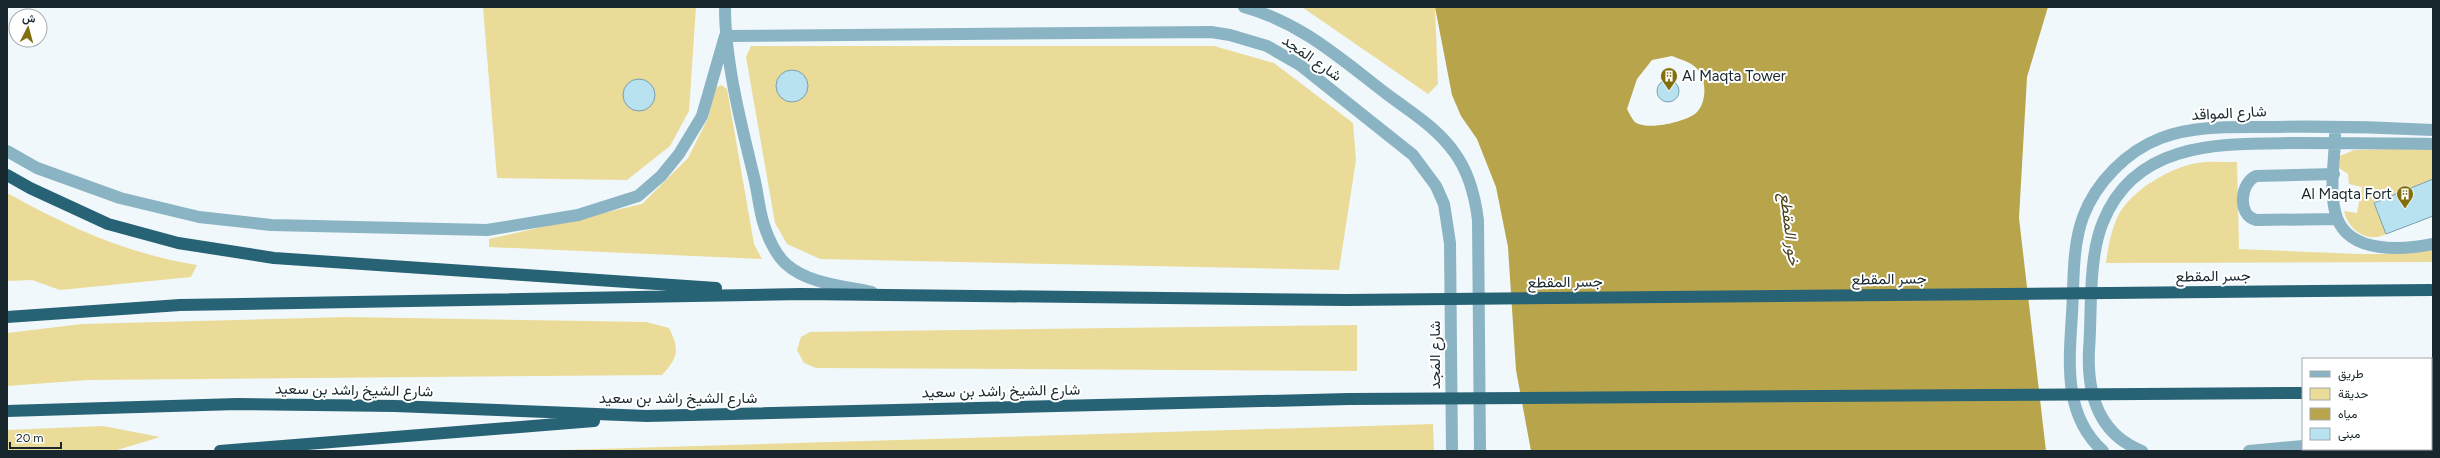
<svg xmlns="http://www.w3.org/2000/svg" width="2440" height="458" viewBox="0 0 2440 458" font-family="Figtree,Vazirmatn,sans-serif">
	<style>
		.green { fill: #eadb98 }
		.water { fill: #b8a44b; fill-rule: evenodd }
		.building { fill: #b9e2f1; stroke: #79a0af }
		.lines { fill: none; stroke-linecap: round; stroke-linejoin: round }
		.minor { stroke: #8ab4c4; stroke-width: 12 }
		.highway { stroke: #286275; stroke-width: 12 }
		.highway-bridge { stroke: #286275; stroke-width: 12 }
		.labels { text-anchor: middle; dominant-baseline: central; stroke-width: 4; stroke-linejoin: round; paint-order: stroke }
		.street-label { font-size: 15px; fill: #18272d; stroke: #fff }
		.poi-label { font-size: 15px; fill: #18272d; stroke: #fff; text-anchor: start }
		.water-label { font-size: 16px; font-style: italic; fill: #48401a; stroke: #fff }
	</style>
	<rect width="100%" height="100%" fill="#f0f8fb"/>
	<path class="green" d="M483 7H696L689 111 670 146 627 180 497 178Z
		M1302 7H1435L1438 84 1428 94Z
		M751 46H1214L1274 63 1353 123 1356 160 1339 270 820 259 787 244 775 223 746 57Z
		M721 85 727 89 754 244 762 259 489 247V239L642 204 688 158 708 118 715 88Z
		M2433 148V179L2374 202 2386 234C2368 244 2348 230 2344 211L2357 213 2362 187 2349 184 2348 174 2339 168 2340 156 2354 150Z
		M2237 162 2239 249 2360 254H2391L2433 248V262L2106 263C2108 247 2111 231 2118 216 2130 191 2171 167 2197 163 2210 161 2224 162 2237 162Z
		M7 193C68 227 128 254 197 265L191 277 60 290 32 280 7 281Z
		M347 317 646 322 669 328C680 350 678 358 662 375L88 380 7 386V333L82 324Z
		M1357 325V371L816 368 804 363 797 350 801 337 810 332Z
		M1433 424 1434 451H531Z
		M103 426 160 437 114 451H7V430Z"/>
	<path class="water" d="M1435 7H2048L2027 77 2019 218 2046 451H1531L1516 370 1508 247 1496 187 1477 139 1461 116 1452 95ZM1672 56C1679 59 1688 61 1694 66 1707 75 1708 102 1696 113 1686 122 1646 131 1635 122 1632 119 1629 113 1627 109L1637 79 1652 60Z"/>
	<path class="building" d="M776 86a16 16 0 1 1 32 0a16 16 0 1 1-32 0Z
		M623 95a16 16 0 1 1 32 0a16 16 0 1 1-32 0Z
		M1657 91a11 11 0 1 1 22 0a11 11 0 1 1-22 0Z
		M2433 179V216L2386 234 2374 203Z"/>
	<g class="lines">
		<path class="minor" d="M725 7C725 62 741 124 754 177 758 193 759 210 764 225 768 238 776 255 786 264 808 284 845 286 872 292
			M1244 7C1302 23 1341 59 1388 95 1411 112 1437 128 1454 152 1469 172 1475 196 1478 220L1480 451
			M725 36 1211 32 1230 35 1267 46 1300 65 1413 155 1436 186 1444 204 1450 243 1452 451
			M2335 135C2335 161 2328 193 2337 218 2350 254 2403 250 2433 244
			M7 151 37 168 120 198 199 217 271 225 487 230 578 215 638 196 661 176 679 154 702 116 725 36
			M2334 174 2256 176C2240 183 2237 215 2256 220L2337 219
			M2431 443H2433
			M2103 451C2063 415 2069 362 2072 314 2074 282 2072 247 2083 217 2096 182 2127 151 2161 138 2193 126 2228 127 2262 127 2319 126 2376 127 2433 130
			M2142 451C2098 434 2087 393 2089 350 2092 311 2088 258 2103 222 2136 139 2224 144 2297 143 2342 143 2388 143 2433 144
			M2249 451 2303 446"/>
		<path class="highway" d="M7 175 30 188 108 224 178 243 274 258 716 288
			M7 317 180 305 801 294 1346 300
			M2431 392H2433
			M7 411 237 404 395 406 647 416 1349 399
			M220 451 594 421"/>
		<path class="highway-bridge" d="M1346 300 2431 290
			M1349 399 2303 393"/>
	</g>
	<defs>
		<g id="building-pin" transform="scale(0.9)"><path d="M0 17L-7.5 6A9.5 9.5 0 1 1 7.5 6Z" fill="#816f0e" stroke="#fff"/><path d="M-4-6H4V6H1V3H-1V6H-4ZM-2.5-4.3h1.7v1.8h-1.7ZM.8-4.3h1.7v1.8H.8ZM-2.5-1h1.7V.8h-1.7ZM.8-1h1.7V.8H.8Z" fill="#fff"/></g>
	</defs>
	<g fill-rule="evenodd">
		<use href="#building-pin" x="1669" y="76"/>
		<use href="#building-pin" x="2405" y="194"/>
	</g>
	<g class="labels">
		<g class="street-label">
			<text transform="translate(1312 58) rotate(35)">شارع المَجد</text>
			<text transform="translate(2229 113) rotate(-3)">شارع المواقد</text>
			<text transform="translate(2213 276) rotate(-1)">جسر المقطع</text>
			<text transform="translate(1889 279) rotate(-1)">جسر المقطع</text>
			<text transform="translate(1565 282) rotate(-1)">جسر المقطع</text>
			<text transform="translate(1435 355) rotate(-90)">شارع المَجد</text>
			<text transform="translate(354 390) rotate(1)">شارع الشيخ راشد بن سعيد</text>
			<text transform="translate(1001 391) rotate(-1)">شارع الشيخ راشد بن سعيد</text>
			<text x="678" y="398">شارع الشيخ راشد بن سعيد</text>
		</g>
		<g class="poi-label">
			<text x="1682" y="76">Al Maqta Tower</text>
			<text x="2392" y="194" text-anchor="end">Al Maqta Fort</text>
		</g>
		<g class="water-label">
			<text transform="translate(1790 229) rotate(83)">خور المقطع</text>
		</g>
	</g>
	<rect width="2440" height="458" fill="none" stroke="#18272d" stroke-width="16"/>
	<rect x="2302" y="358" width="130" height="92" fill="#ffffff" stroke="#a3a9ab"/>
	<rect x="2310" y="371" width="20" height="6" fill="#8ab4c4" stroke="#a3a9ab"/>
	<text x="2338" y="378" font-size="12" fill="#18272d">طريق</text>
	<rect x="2310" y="388" width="20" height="12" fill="#eadb98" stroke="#a3a9ab"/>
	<text x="2338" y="398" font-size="12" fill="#18272d">حديقة</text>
	<rect x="2310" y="408" width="20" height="12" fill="#b8a44b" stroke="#a3a9ab"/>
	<text x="2338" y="418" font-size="12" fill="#18272d">مياه</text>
	<rect x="2310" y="428" width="20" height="12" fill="#b9e2f1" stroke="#a3a9ab"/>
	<text x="2338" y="438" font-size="12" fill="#18272d">مبنى</text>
	<g transform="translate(28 28) rotate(6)"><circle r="19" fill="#ffffff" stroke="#a3a9ab"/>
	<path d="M0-3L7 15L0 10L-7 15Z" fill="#816f0e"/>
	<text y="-6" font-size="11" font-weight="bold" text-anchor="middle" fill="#18272d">ش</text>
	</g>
	<path d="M10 442v6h51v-6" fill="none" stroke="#18272d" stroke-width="2"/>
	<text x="16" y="442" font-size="12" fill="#18272d" stroke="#ffffff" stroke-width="3" paint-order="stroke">20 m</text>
</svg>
